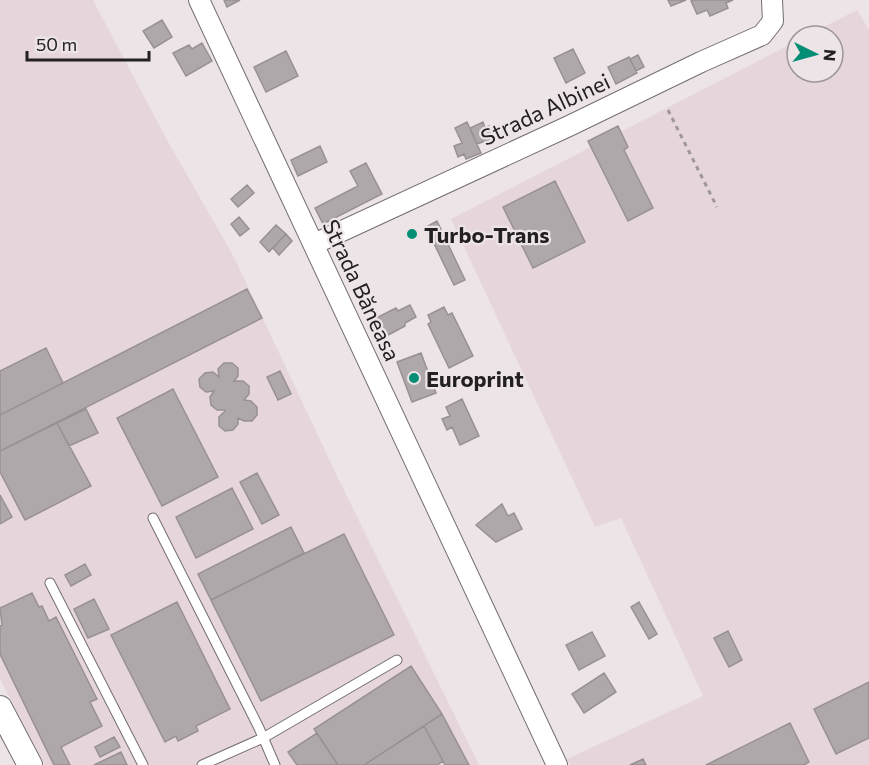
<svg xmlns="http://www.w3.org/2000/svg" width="869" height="765" viewBox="0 0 869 765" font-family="Commissioner,sans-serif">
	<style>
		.built { fill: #e6d6dc }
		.building { fill: #afa8ab; stroke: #989193; stroke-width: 1.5 }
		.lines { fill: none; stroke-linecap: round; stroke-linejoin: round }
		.service-casing { stroke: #746e70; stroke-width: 11 }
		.minor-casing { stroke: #746e70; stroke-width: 22 }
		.tertiary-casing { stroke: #746e70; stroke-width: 26 }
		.path { stroke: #9e989b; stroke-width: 3; stroke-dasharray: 4.5 4.5; stroke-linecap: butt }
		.service { stroke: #fff; stroke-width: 9 }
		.minor { stroke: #fff; stroke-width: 20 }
		.tertiary { stroke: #fff; stroke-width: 24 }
		.poi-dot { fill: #038d74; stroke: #ece4e7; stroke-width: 2 }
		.labels { text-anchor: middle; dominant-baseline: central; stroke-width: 4.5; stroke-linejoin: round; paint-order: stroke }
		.street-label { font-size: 22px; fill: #232021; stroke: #ece4e7 }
		.poi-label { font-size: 22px; font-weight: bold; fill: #232021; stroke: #ece4e7; text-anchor: start }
	</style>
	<rect width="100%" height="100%" fill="#ece4e7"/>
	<path class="built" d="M0 0H93L167 140 235 259 337 476 479 765H45L0 679Z
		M857 10 869 30V765H570L567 759 703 696 621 518 595 527 451 219 797 41V72H833V36H806Z"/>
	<path class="building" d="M224 0H240L227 7Z
		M668 0H686L671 6Z
		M694 0H733L726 3 728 8 710 16 707 10 697 14 691 1Z
		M162 20 172 37 154 48 143 31Z
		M202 43 212 61 186 76 173 53 189 45 192 49Z
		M573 49 585 73 566 83 554 58Z
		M286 51 298 76 266 92 254 67Z
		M638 55 644 67 636 71 630 59Z
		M629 57 637 73 616 84 608 67Z
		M467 122 481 153 466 159 464 154 458 157 454 146 462 143 455 128Z
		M483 122 485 128 489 126 493 138 477 144 470 128Z
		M618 126 628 147 624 150 653 208 628 221 588 141Z
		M320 146 327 162 298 176 291 160Z
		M366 163 382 194 323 224 315 208 358 186 350 171Z
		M555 181 585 242 533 268 503 207Z
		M247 185 254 193 238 207 231 199Z
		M239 217 249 229 240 236 231 224Z
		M437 221 465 280 454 285 426 227Z
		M276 225 286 234 269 252 260 242Z
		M286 234 292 241 279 255 273 248Z
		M247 289 262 318 0 451V415Z
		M410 305 416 317 405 323V326L379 340 370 321 396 308 398 311Z
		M444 307 448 315 452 313 473 356 449 368 428 324 431 322 428 315Z
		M46 348 63 383 0 415V371Z
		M421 353 436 393 412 402 397 362Z
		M224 363H232L238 368V376L234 381H243L249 386V394L244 400 251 401 257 407V415L252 421H244L238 418V424L233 430 225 431 219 426V417L225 411 224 410H217L211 405 210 397 214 391 206 392 200 387 199 379 205 373 213 372 219 377 218 369Z
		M280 371 291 394 278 400 267 377Z
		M173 389 218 477 162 506 117 418Z
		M462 399 479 436 460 445 452 427 447 430 442 419 450 416 446 407Z
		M86 409 98 433 69 446 57 423Z
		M57 423 91 486 25 520 0 472V451Z
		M257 473 279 515 262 524 240 482Z
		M232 488 253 529 196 558 176 517Z
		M0 495 12 517 0 524Z
		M502 504 508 516 514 513 522 529 496 542 476 525Z
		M291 527 304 553 211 600 198 574Z
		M344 534 394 635 261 701 211 600Z
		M85 564 91 575 71 586 65 575Z
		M32 593 39 607 42 606 49 621 56 617 97 699 90 702 102 726 61 747 70 765H54L0 654V626L2 625 0 608Z
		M94 599 109 629 88 638 74 609Z
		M177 602 230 709 196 726 198 731 178 741 176 736 165 742 111 635Z
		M639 602 657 634 649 639 631 607Z
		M728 631 742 660 729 667 714 638Z
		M592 632 605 656 579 670 566 645Z
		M411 666 442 714 364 765H338L314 729Z
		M604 673 616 692 584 713 572 694Z
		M869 682V738L836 754 814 709Z
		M442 714 469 765H445L424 726Z
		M790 723 809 762 804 765H706Z
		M424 726 443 761 437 765H364Z
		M317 733 338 765H297L288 752Z
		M114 737 120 747 100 757 95 747Z
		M121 752 127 765H94Z
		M643 759 646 765H630Z"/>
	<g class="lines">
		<g class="service-casing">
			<path id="service" d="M153 518 259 728 275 765
				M50 583 143 765
				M202 765 263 738 397 660"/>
		</g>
		<g class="minor-casing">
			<path id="minor" d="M199 0 557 765
				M314 244 569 126 701 62 762 35 773 21 772 0"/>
		</g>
		<g class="tertiary-casing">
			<path id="tertiary" d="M0 708 30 765"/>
		</g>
		<path class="path" d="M668 110 717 207"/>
		<use href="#service" class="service"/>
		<use href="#minor" class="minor"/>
		<use href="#tertiary" class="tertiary"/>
	</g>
	<g class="poi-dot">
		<circle cx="412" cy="234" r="6"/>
		<circle cx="414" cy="378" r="6"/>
	</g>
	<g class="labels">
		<g class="street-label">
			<text transform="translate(545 109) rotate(-25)">Strada Albinei</text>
			<text transform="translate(362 290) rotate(65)">Strada Băneasa</text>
		</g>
		<g class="poi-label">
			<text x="424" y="234">Turbo-Trans</text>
			<text x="426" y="378">Europrint</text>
		</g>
	</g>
	<g transform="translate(815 54) rotate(95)"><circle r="28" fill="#ece4e7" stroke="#9c9698" stroke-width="1.5"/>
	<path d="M0-4.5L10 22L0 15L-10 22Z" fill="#038d74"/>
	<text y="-9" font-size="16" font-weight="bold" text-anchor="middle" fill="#232021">N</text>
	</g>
	<path d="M27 51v9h122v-9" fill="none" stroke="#232021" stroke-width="3"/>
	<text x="36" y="51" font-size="18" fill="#232021" stroke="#ece4e7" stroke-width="4.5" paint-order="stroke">50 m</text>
</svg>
